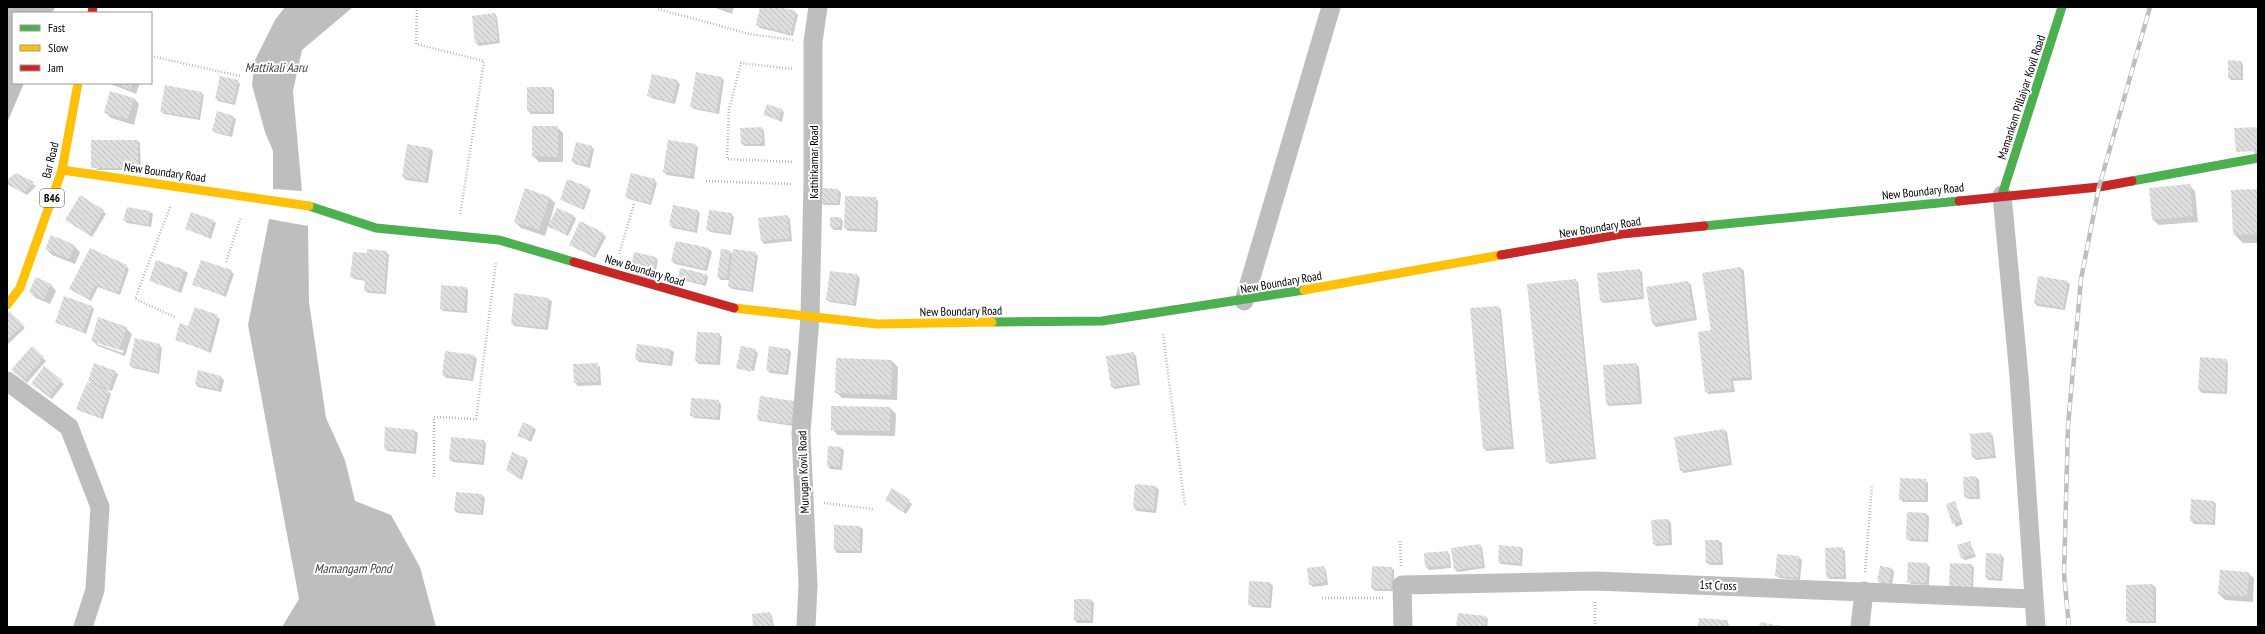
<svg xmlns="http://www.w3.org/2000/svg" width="2265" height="634" viewBox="0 0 2265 634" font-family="'PT Sans Narrow',sans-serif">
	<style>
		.water { fill: #bebebe }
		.shadow { fill: #0003; fill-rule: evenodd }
		.building { fill: url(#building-back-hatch) }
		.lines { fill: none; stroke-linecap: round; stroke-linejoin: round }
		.path { stroke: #b9b9b9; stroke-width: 2.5; stroke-dasharray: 1 2; stroke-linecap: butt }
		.street { stroke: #bebebe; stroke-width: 19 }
		.fast { stroke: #4caf50; stroke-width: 9 }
		.slow { stroke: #ffc107; stroke-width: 9 }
		.jam { stroke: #c62828; stroke-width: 9 }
		.rail-casing { stroke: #bebebe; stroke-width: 4.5 }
		.rail { stroke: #fff; stroke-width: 3; stroke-dasharray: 9; stroke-linecap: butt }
		.labels { text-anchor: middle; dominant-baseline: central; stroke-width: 4; stroke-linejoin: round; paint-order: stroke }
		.shield { fill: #fff; stroke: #4c4c4c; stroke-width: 1 }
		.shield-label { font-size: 11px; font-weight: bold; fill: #000 }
		.street-label { font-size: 12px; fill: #000; stroke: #fff }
		.water-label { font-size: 13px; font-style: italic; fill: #434343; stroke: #fff }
	</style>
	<defs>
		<pattern id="building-back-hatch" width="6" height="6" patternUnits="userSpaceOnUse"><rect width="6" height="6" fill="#dfdfdf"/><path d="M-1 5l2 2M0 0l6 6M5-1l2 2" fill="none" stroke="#bebebe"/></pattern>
	</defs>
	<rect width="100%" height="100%" fill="#fff"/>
	<path class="water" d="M7 7H55L52 13H13V83H24L7 123Z
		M285 7H353L302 50 293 91 302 191 273 189V151L265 132 252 85 255 60 275 20Z
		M269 219 308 226 309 302 326 418 345 460 355 501 391 515 420 567 436 627H282L299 599 248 325Z"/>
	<path class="shadow" d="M713 7H734L732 14Z
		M761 7H774L795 12 798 15 793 36 760 28 757 25Z
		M2224 7H2241V8L2225 7Z
		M495 14 497 17 500 43 479 46 476 43Z
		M2241 62 2243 64V80H2231L2229 78Z
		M721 78 724 80 719 114 694 109 691 107Z
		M237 81 240 84 235 105 218 101 216 98Z
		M677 81 680 84 675 104 651 98 648 95Z
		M108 83H140L136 94Z
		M551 88 554 90V114H531L528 111Z
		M201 93 204 95 200 120 164 114 161 111Z
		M134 98 139 104 134 125 111 118 105 112Z
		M782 110 784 112 782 122 765 115Z
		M233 117 236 119 232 137 216 133 213 130Z
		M557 127 563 133V162H539L533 156Z
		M762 128 764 131 765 146H745L742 144Z
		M2257 128 2258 129V157L2235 129Z
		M138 141 140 143 141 170H95Z
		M408 145 430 148 433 151 428 183 406 180 403 177Z
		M695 145 698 147 694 179 667 175 664 172Z
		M591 147 594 149 590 168 575 164 572 161Z
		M16 174 36 186 27 195 7 184V181Z
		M654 180 657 183 651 205 629 199 626 197Z
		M2189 185 2195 191 2198 222 2159 225 2153 220Z
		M588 188 591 190 584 210 561 200Z
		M838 190 841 193 840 205H824L821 202Z
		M2258 190V243H2243L2234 234Z
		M549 197 555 203 549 225 574 216 576 219 568 236 548 226 545 236 521 228 515 222Z
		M876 198 878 201 877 232 848 231 845 228Z
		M103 211 106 214 92 237 66 220Z
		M698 211 700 214 697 233 673 228 670 225Z
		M150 212 153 214 151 227 127 223 124 220Z
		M731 214 734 217 731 235 710 232 707 229Z
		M787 216 790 219 792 241 764 244 762 241Z
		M840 218 843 221 842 230H834L831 227Z
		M213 221 216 223 211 239 187 229Z
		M603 234 606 237 595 258 570 245Z
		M677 242 709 249 712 252 707 271 675 264 672 261Z
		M74 246 80 252 75 264 52 255 46 249Z
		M730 251 733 255 755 253 758 256 753 292 732 289 729 286 730 280H721L718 277Z
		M386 252 389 255 386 294 368 293 365 291 366 281 354 279 351 277 368 255Z
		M656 258 658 260 654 280 634 275Z
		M126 266 129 269 120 295 98 287 91 301 70 289Z
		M1741 268 1744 271 1752 380 1733 381 1735 392 1708 394 1706 391 1712 331Z
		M1639 270 1642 272 1644 299 1603 303 1601 301Z
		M185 271 188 273 181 293 150 280Z
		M231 271 234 274 226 297 194 284Z
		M831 272 857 275 860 278 856 306 830 302 827 300Z
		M706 274 708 277 706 286 682 280 679 277Z
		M37 278 51 285 56 291 50 304 36 298 30 292Z
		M1575 280 1578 282 1596 459 1550 464 1547 461Z
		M1688 282 1691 285 1697 320 1656 327 1653 324 1647 288Z
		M2067 282 2070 284 2065 310 2037 306 2035 303Z
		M466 287 468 290 467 313 443 311 441 308Z
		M549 299 552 301 548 330 514 326 512 323Z
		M92 307 94 309 86 334 56 322Z
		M1498 307 1501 309 1514 449 1486 451 1484 448Z
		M195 309 220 319 211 353 176 339 189 327Z
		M9 312 25 328 7 345V316Z
		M126 328 132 334 125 356 98 346 92 340ZM97 342 124 351 123 353 97 344Z
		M719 334 722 337 720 365 699 364 696 361Z
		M159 345 162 348 159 374 133 368 130 365Z
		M32 348 46 361 27 383 15 373Z
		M671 350 674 352 672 366 639 362 636 359Z
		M755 350 758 353 754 371 739 368V370L737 368Z
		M789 350 791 352 788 375 770 373 767 370Z
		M446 352 474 356 477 359 473 381 446 378 443 375Z
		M1133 353 1136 356 1140 385 1115 389 1112 387Z
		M2226 360 2228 363 2227 394 2202 393 2199 390Z
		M892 361 898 367 897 400 842 398 836 392Z
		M597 364 600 367 601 385 578 386 575 383Z
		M1636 364 1639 367 1642 404 1609 406 1607 404Z
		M44 368 64 384 52 399 35 386Z
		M115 372 118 374 112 391 106 389 111 394 103 419 80 411 78 409 94 386 89 381Z
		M221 377 224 380 221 392 198 387 196 384Z
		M718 401 721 404 720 420 694 418 691 415Z
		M794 402 796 404 793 426 760 421 758 419Z
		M890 408 896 414 895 436 838 435 832 429Z
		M533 427 536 430 531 442 518 435Z
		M1724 430 1727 432 1732 465 1684 473 1681 470Z
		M415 431 418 433 416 454 387 451 385 449Z
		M1990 433 1993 436 1996 458 1976 460 1973 457Z
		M483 441 486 443 484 465 453 462 450 460Z
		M829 447 841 448 844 450 842 470 830 469 828 466Z
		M525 458 528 461 522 480 507 470Z
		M1976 477 1979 480 1980 499H1968L1965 497Z
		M1925 480 1928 483V502H1903L1900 499Z
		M1156 487 1159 490 1156 513 1137 511 1134 508Z
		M892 490 912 504 906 514 886 500Z
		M482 495 485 498 483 515 458 513 455 511Z
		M1955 502 1963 524 1956 527 1947 505Z
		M2214 502 2216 504 2215 525 2194 524 2191 521Z
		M1927 514 1929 517 1928 542 1910 541 1907 539Z
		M1668 520 1671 523 1672 545 1656 546 1654 544Z
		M860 527 863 529 862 553H837L835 550Z
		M1706 541H1719L1722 543 1723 565H1710L1707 563Z
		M1970 542 1976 557 1965 560 1962 558Z
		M1480 545 1482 547 1485 568 1457 572 1455 569Z
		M1521 547 1523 550 1522 566 1501 564 1499 562Z
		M1842 548 1845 551 1846 579H1830L1827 577Z
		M1447 552 1450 555 1451 568 1429 570 1426 567 1425 553Z
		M1987 554 2001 555 2004 558 2002 581 1988 580 1986 577Z
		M1778 555 1799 557 1802 560 1800 580 1779 578 1776 575Z
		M1927 564 1930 567 1929 585 1911 584 1908 581Z
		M1972 565 1974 568 1973 590 1950 586Z
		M1323 567 1326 570 1328 585 1313 587 1310 584Z
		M1391 568 1394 570V591H1375L1372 588Z
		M1892 569 1894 572 1892 586 1881 584 1878 581Z
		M2248 573 2254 578 2253 602 2225 600 2219 594Z
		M1270 583 1273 586 1271 608 1252 607 1249 604Z
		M2153 585 2156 588V623H2130L2127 621Z
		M1091 600 1094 603 1093 623H1077L1075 620Z
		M770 613 772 616 774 627H754Z
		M1485 617 1488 619 1487 627H1457Z
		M1727 621 1730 627H1699Z
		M1529 626 1530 627H1511Z"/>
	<path class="building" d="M760 7H778L796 11 791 34 756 25Z
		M495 13 498 41 475 43 472 16Z
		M2228 60 2241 61V78H2228Z
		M696 72 722 77 716 112 690 107Z
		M652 74 678 80 672 102 647 96Z
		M220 76 238 80 233 103 215 99Z
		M115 83H133L130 89Z
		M165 85 202 92 198 118 160 112Z
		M527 87H552V112L527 111Z
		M110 91 134 98 128 119 104 113Z
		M767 104 782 109 779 120 763 115Z
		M217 111 234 116 229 135 212 131Z
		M532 126H558V157L532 156Z
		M762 127V144H741L740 128Z
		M2257 127 2258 151 2236 152 2234 128Z
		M91 140H138V168H91Z
		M668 140 696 144 691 176 663 172Z
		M576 142 592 146 587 165 571 162Z
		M407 144 430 148 425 181 402 177Z
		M16 173 34 182 24 193 7 184V180Z
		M631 173 655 179 649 203 625 197Z
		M567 179 589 187 582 208 560 200Z
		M2190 184 2193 216 2152 220 2149 188Z
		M525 188 550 197 539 230 514 222Z
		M820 188 838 189V203H820Z
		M2258 189V234L2233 235 2231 190Z
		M80 195 104 210 89 235 65 220Z
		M845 196 876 197 875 230 844 228Z
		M673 205 698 210 694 231 669 225Z
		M127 207 150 211 148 225 123 220Z
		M557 208 574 215 566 234 548 227Z
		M709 210 732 213 729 233 706 230Z
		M191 212 214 220 208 237 185 229Z
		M787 215 790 238 761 241 758 218Z
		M830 217H840V228L830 227Z
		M580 221 604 233 593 256 569 245Z
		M51 235 75 245 69 259 45 249Z
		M676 241 709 248 705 269 671 261Z
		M90 248 127 265 118 293 95 285 88 299 69 289Z
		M367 249 387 251 384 292 364 291 365 279 350 277 353 252 367 253Z
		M721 249 730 250 727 278 717 277Z
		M733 249 756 252 751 290 728 286Z
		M634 252 656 257 652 277 630 273Z
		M156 260 185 270 178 291 149 281Z
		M201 260 232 270 223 295 192 285Z
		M1741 267 1750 377 1731 378 1732 389 1705 392 1698 332 1711 330 1702 273Z
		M680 268 706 274 704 284 678 278Z
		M1640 269 1642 297 1600 301 1597 273Z
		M830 271 857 274 853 304 826 300Z
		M2038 276 2068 281 2063 308 2034 303Z
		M36 277 51 284 44 299 29 292Z
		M1576 279 1594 457 1546 462 1527 284Z
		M1688 281 1694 318 1652 324 1646 287Z
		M441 285 466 287 464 311 440 309Z
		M514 293 549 298 545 328 511 324Z
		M64 296 92 306 83 332 55 323Z
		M1499 306 1512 446 1483 449 1470 308Z
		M195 307 218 315 208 351 175 340 180 323 188 326Z
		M9 311 24 325 7 340V314Z
		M98 317 127 327 119 350 91 341Z
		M697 332 720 333 717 363 695 361Z
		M135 338 160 344 156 359 159 360 157 372 129 365Z
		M637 344 671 349 669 364 635 359Z
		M32 346 44 357 24 381 11 370Z
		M741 346 756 349 751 372 736 368Z
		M769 346 789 349 786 373 766 370Z
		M445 351 474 355 471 379 442 375Z
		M1133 352 1138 383 1111 387 1106 356Z
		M2200 357 2226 359 2225 392 2198 390Z
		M836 358 892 360 891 395 835 393Z
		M94 363 116 371 109 389 88 381Z
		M598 363 599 382 574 383 573 364Z
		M1636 363 1639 402 1606 404 1603 365Z
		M44 366 62 380 49 397 31 384Z
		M198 370 221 376 218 390 195 384Z
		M87 382 109 391 100 417 76 409Z
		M760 396 794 401 791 424 757 419Z
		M691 398 719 400 718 418 690 416Z
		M831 406 890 407V431L831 430Z
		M523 422 534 427 528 440 517 436Z
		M385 427 415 430 414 451 384 449Z
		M1724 429 1730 463 1680 471 1674 437Z
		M1991 432 1993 456 1972 458 1970 434Z
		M451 437 484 440 482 462 449 460Z
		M828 446 841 447 840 467 827 466Z
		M512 452 526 458 519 479 506 470Z
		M1976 476 1977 497H1964L1963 477Z
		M1900 478 1926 479 1925 500H1899Z
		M1135 484 1156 486 1154 510 1133 508Z
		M892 488 910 500 903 512 885 500Z
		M456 492 482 494 481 513 454 511Z
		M2191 499 2214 501 2213 523 2190 521Z
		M1955 501 1961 521 1952 524 1946 504Z
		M1907 512 1927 513 1926 540 1906 539Z
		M1668 519 1669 543 1653 544 1651 520Z
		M834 525 860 526V551L834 550Z
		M1705 540H1719L1721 562 1706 563Z
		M1970 541 1974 554 1961 558 1957 545Z
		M1480 544 1483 566 1454 570 1451 548Z
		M1499 545 1521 547 1520 563 1498 562Z
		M1843 547 1844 577H1826L1825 548Z
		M1448 551 1449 566 1425 567 1424 553Z
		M1986 553 2001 554 2000 579 1985 577Z
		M1777 554 1799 556 1798 578 1775 576Z
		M1908 562 1927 563V583L1907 582Z
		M1950 563 1972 564 1971 588 1949 586Z
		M1324 566 1326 582 1309 585 1307 568Z
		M1372 566 1392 567 1391 589H1371Z
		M1880 566 1892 568 1889 584 1877 581Z
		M2220 570 2249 572 2247 596 2218 594Z
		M1249 581 1270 582 1269 606 1248 605Z
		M2153 584 2154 621H2126V585Z
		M1074 599H1091V620H1074Z
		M770 612 772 627H753L752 614Z
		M1458 613 1486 616 1485 627H1456Z
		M1699 618 1728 620 1727 627H1698Z
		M1760 622 1781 626V627H1759Z"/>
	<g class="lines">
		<path class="path" d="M417 7 416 44 484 61 460 216
			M658 9 750 34 793 40
			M151 56 240 76
			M792 162 727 159 729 110 741 63 793 69
			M706 181 792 184
			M170 207 135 299 175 317
			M619 254 634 204
			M226 262 241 217
			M1163 334 1185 506
			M434 477V417L476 419 496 262
			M824 503 873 509
			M1400 541 1401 566
			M1865 572 1872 485
			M1322 598H1383
			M1595 627V600"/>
		<path class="street" d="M2002 195 2019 376 2036 627
			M1244 301 1331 7
			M7 381 69 427 100 507 95 590 83 627
			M806 627 808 585 801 433 810 317 813 185V42L818 7
			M1403 627 1402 585 1595 581 2034 599
			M1860 627 1864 591"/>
		<path class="fast" d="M2132 181 2258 158
			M2002 195 2062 7
			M309 206 376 228 499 240 574 262
			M1704 226 1959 201
			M992 322 1102 321 1304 290"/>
		<path class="slow" d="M62 170 309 206
			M1304 290 1501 255
			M7 305 20 288 62 170 78 83
			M734 308 877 324 992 322"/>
		<path class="jam" d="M92 13 93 7
			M1959 201 2099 187 2132 181
			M1501 255 1622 234 1704 226
			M574 262 734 308"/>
		<g class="rail-casing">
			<path id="rail" d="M2069 627 2064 574 2068 426 2081 279 2099 187 2150 7"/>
		</g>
		<use href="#rail" class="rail"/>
	</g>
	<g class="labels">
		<rect class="shield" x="40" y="189" width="24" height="18" rx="3"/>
		<g class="shield-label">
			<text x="52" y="198">B46</text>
		</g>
		<g class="street-label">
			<text transform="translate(2021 97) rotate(-72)">Mamankam Pillaiyar Kovil Road</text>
			<text transform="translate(50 160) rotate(-76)">Bar Road</text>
			<text transform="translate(813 162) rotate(-90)">Kathirkamar Road</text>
			<text transform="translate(165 172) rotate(8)">New Boundary Road</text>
			<text transform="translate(1923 191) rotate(-6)">New Boundary Road</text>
			<text transform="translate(1600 227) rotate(-9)">New Boundary Road</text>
			<text transform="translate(645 270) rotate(17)">New Boundary Road</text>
			<text transform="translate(1281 282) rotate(-10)">New Boundary Road</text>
			<text transform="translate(961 311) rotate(-1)">New Boundary Road</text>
			<text transform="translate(803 472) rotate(-92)">Murugan Kovil Road</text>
			<text transform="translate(1718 585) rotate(2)">1st Cross</text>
		</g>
		<g class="water-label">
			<text x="276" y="67">Mattikali Aaru</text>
			<text x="353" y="568">Mamangam Pond</text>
		</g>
	</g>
	<rect width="2265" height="634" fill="none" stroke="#000000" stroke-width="16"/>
	<rect x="12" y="12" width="140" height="72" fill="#ffffff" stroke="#999999"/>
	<rect x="20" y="25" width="20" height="6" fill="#4caf50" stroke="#999999"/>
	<text x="48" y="32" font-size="12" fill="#000000">Fast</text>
	<rect x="20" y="45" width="20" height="6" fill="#ffc107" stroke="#999999"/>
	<text x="48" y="52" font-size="12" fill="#000000">Slow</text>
	<rect x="20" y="65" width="20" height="6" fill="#c62828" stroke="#999999"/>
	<text x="48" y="72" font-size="12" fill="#000000">Jam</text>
</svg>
